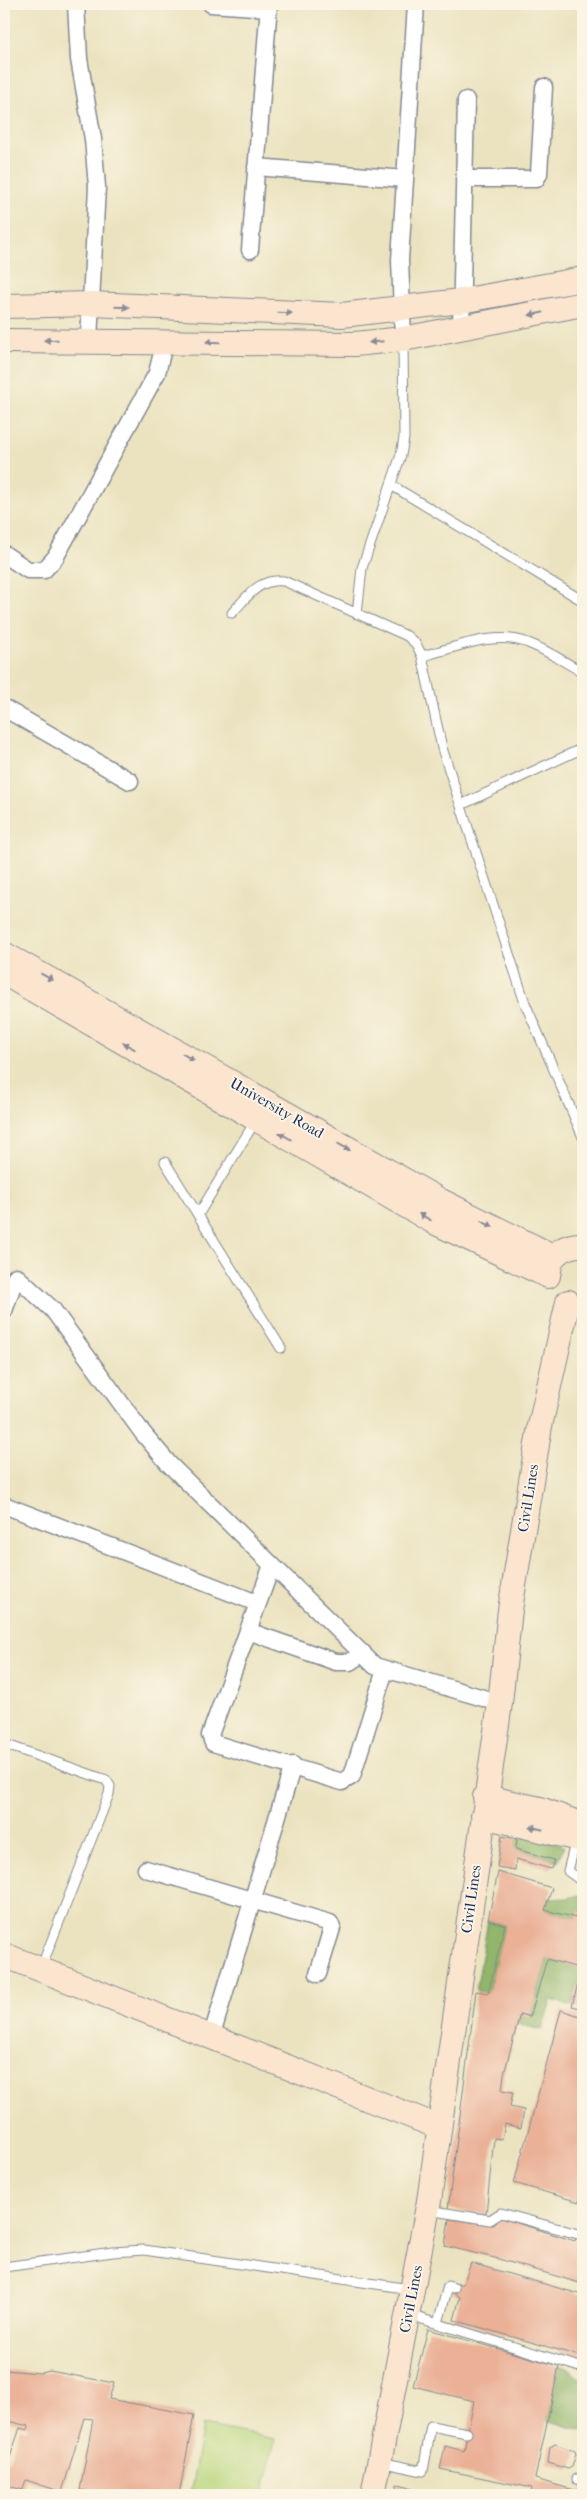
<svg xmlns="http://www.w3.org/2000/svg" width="587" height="2499" viewBox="0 0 587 2499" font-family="'IM FELL French Canon',serif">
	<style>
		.green { fill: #b7d57b; stroke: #69826c }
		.forest { fill: #91b66b; stroke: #567264 }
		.building { fill: #eab197 }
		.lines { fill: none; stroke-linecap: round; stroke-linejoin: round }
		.service-casing { stroke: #83898f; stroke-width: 11 }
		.minor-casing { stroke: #83898f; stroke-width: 19 }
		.secondary-casing { stroke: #83898f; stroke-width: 26 }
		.service { stroke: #fff; stroke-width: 9 }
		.minor { stroke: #fff; stroke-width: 16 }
		.secondary { stroke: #fbe5cf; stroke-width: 24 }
		.oneway { fill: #8b8a96 }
		.labels { text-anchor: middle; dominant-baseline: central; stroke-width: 4; stroke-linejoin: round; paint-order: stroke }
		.street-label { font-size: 15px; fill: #1b2f5e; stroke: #fcf5e5 }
	</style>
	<rect width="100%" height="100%" fill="#fcf5e5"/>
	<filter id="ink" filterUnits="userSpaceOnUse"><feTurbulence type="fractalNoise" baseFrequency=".02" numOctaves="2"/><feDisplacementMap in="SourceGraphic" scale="10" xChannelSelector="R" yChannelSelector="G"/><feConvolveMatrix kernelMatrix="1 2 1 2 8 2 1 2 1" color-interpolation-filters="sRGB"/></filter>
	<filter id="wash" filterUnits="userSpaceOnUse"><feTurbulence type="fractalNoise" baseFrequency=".0096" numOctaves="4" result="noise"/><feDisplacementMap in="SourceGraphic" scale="20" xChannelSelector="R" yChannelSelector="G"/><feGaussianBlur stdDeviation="1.12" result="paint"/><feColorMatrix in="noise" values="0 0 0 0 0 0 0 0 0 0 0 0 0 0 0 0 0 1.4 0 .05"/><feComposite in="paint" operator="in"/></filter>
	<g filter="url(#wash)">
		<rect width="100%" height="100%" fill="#ebe3c0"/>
		<path class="green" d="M203 2425 275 2439 263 2495H190Z"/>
		<path class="forest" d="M534 1833 564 1846 558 1861 516 1849 517 1839Z
			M583 1894V1913L578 1912 576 1918 545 1910 548 1899 568 1898Z
			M488 1920 505 1925 488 1993 476 1991Z
			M547 1959 582 1969 572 2006 551 2000 542 2030 517 2024 520 2014 530 2017Z
			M559 2366 571 2371 583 2381V2431L547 2420Z"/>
		<g id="blocks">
			<path class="building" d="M502 1836 517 1839 516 1849 554 1860 551 1869 516 1859 515 1870 497 1867Z
				M498 1872 552 1888 545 1910 576 1918 578 1911 583 1913V2009L572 2006 582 1969 547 1959 530 2017 520 2014 504 2074 502 2090 513 2092 510 2107 524 2110 521 2128 505 2124 502 2139 494 2138 486 2214 448 2209 476 1991 488 1993 505 1925 488 1920Z
				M561 2010 583 2017V2187L579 2202 514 2183Z
				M501 2218 575 2241 580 2228 583 2229V2284L495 2258 445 2246 449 2219 494 2225Z
				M471 2263 583 2295V2357L454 2320 460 2297 453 2293 455 2284H463Z
				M428 2329 559 2366 535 2479 581 2492 583 2487V2495H530L532 2488 440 2469 445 2446 464 2451 474 2401 413 2386Z
				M4 2370 41 2373 50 2371 114 2383 109 2399 194 2415 179 2495H105L80 2490 93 2419 84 2418 62 2492 26 2480 23 2490 4 2485V2458L9 2460 20 2428 27 2430 28 2426 4 2420Z
				M555 2444 575 2451 576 2454 572 2467 568 2469 548 2463 550 2447Z
				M397 2484 429 2495H395Z"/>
		</g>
	</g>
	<g filter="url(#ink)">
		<use href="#blocks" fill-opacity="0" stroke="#83898f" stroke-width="1"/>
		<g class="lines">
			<g class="service-casing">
				<path id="service" d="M391 485 583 601
					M232 613C248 596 259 578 284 581L407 636 416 644 422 656 442 748 525 1003 583 1137
					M357 614 362 568 401 455 404 438 403 339
					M422 656C455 648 495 630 528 643 547 650 565 663 583 672
					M461 805 583 748
					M165 1162 281 1348
					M198 1215 256 1120
					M4 1744 106 1780 110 1786 109 1794 41 1968
					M576 1839 568 1871 583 1882
					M428 2210 490 2220 501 2213 578 2234
					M4 2267 113 2252 144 2250 410 2289
					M409 2315 583 2368
					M438 2323 448 2286 454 2288
					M380 2462 423 2471 431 2426 467 2433
					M577 2479 583 2480"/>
			</g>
			<g class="minor-casing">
				<path id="minor" d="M76 4 79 59 93 139 97 187 89 340
					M211 4 268 8
					M256 167 405 179
					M464 179H536L539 174 544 87
					M250 250 269 4
					M461 329 466 100
					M403 339 400 260 416 4
					M4 554 28 570H44L55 558 157 373 165 341
					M4 708 130 781
					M4 1311 16 1276 53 1310 142 1432 169 1464 375 1666 500 1703
					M4 1505 257 1603
					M272 1565 210 1735 213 1743 342 1782 352 1776 385 1670
					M248 1631 336 1662H350L363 1653
					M146 1869 330 1923 332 1928 318 1974
					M211 2038 293 1765"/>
			</g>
			<g class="secondary-casing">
				<path id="secondary" d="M4 306 91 304 342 315 461 301 583 279
					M4 341 355 344 403 339 583 304
					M4 954 441 1201 554 1257
					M4 973 434 1222 548 1276
					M549 1271C550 1253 567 1244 583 1245
					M485 1797 540 1809 583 1825
					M483 1816 583 1840
					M4 1955 439 2127
					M373 2495 429 2201 500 1703 510 1610 540 1426 568 1302"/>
			</g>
			<use href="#service" class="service"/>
			<use href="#minor" class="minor"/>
			<use href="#secondary" class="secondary"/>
		</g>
		<defs><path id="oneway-solid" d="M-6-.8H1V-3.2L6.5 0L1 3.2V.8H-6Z" transform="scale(1.25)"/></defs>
		<g class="oneway">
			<use href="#oneway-solid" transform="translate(122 307) rotate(2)"/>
			<use href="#oneway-solid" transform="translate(285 313) rotate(2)"/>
			<use href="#oneway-solid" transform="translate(536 314) rotate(169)"/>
			<use href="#oneway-solid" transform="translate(51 340) rotate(179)"/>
			<use href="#oneway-solid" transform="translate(213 342) rotate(-179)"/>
			<use href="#oneway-solid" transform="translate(376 342) rotate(175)"/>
			<use href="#oneway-solid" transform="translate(47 977) rotate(28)"/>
			<use href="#oneway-solid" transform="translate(129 1046) rotate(-150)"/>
			<use href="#oneway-solid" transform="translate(188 1057) rotate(30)"/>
			<use href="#oneway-solid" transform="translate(285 1136) rotate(-150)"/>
			<use href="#oneway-solid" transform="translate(344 1147) rotate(30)"/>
			<use href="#oneway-solid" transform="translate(425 1217) rotate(-150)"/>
			<use href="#oneway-solid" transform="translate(487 1224) rotate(26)"/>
			<use href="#oneway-solid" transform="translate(536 1828) rotate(-167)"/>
		</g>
	</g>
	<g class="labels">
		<g class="street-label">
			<text transform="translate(277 1108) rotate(30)">University Road</text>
			<text transform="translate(528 1498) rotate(-81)">Civil Lines</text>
			<text transform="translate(471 1899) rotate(-82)">Civil Lines</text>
			<text transform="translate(411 2299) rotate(-79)">Civil Lines</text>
		</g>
	</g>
	<rect width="587" height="2499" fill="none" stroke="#fcf5e5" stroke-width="20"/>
</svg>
